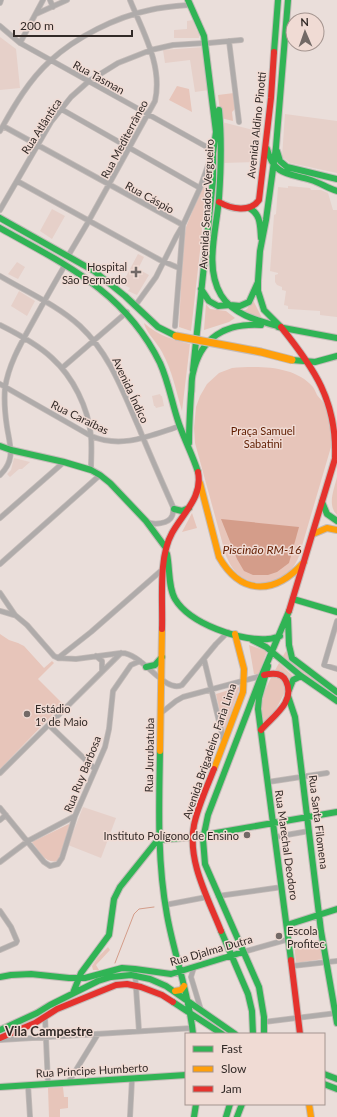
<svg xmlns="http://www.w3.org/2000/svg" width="337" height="1117" viewBox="0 0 337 1117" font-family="Lato,sans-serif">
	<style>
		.built { fill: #e6d0c9 }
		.green { fill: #e7c5ba }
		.water { fill: #d49d8a }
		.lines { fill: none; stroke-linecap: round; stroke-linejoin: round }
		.stream { stroke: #d49d8a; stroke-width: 1 }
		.street-casing { stroke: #c4bbb8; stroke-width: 6 }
		.fast-casing { stroke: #c4bbb8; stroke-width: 8 }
		.slow-casing { stroke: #c4bbb8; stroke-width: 8 }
		.jam-casing { stroke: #c4bbb8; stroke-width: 8 }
		.street { stroke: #afabaa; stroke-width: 4.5 }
		.fast { stroke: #30b455; stroke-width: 6 }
		.slow { stroke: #ff9f0a; stroke-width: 6 }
		.jam { stroke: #e5322d; stroke-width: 6 }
		.slow-bridge-casing { stroke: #c4bbb8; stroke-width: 9; stroke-linecap: butt }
		.slow-bridge { stroke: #ff9f0a; stroke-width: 7 }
		.poi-dot { fill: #726966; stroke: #f0dbd4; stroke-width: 1.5 }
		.labels { text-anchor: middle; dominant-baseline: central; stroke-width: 3; stroke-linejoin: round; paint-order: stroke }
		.street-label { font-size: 11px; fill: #322a27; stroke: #f0dbd4 }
		.poi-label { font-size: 11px; fill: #322a27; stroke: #f0dbd4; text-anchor: end }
		.park-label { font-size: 11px; fill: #601d01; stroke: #f0dbd4 }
		.water-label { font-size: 12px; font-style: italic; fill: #672307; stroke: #f0dbd4 }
		.quarter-label { font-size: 13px; font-weight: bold; fill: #322a27; stroke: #f0dbd4 }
	</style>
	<rect width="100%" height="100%" fill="#eadeda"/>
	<path class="built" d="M193 20 197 31 199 32V38H174V30L187 29V21Z
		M0 37 16 49 20 88 0 90Z
		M204 47 209 90 195 92 190 60 165 63 163 50Z
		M285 114 337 121V173L290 163 282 157Z
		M222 122 261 132 257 162 223 163Z
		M288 186 310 188 311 190H321L328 193 333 210H337V317L320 315V311L288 309V306L284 305 286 291 282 290V287L277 285 275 282V275L278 274V273L270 271 274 215 276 214 278 187 288 188Z
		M52 209 65 216 52 239 40 231Z
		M138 254 144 257 138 269 149 275 137 295 128 291 130 288 122 284Z
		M17 262 25 267 18 279 8 274Z
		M19 291 35 301 27 316 11 306Z
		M160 394 161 396H162L164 406 156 408 155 406H154L152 396Z
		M14 458 30 462 22 469H19L10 477 7 474 11 470Z
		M83 807 116 818 101 858 68 845Z"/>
	<path class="green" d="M177 86 189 89 192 112 169 100Z
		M234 93 236 108 232 112 233 121 221 118 218 95Z
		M205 180H208L204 209 200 251 191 331 179 327 183 246 186 227Z
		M253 300 263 320 242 312 247 309Z
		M206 304 210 309 226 311 235 318 229 322 204 330Z
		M144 323C159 336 171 339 190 344L182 411C176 391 172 370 162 352 157 342 146 333 144 323Z
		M232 368C258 366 294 365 313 387 315 390 316 393 317 395 320 399 323 401 325 405 331 415 331 436 331 447L299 556C297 561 294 567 289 572 276 585 252 587 238 574 232 569 229 562 226 556L195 443 194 428 196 407 200 396 207 384 219 373Z
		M337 477V515C327 505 334 490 337 477Z
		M192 513 197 528 182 532Z
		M0 634 9 640 18 643 24 646 44 668 52 661 54 663 38 679 63 704 0 769Z
		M249 645 267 651 259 674H254Z
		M286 651 290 660 337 695V698L286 660 283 656Z
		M279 663 293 676C284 692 279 708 266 722H264C256 701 269 682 279 663Z
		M239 687V690L224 732 216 694Z
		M69 824V825L71 826 58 861C45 864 40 852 32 842Z
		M320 940 323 959 296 963 294 944Z
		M108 947 110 950 96 965 99 970H93L92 966 98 957Z
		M63 1087 64 1097H68V1108L60 1109V1117H49L48 1088Z"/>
	<path class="water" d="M221 519 299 527 289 563 277 572 268 575H253L244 571 237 559Z"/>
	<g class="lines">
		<path class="stream" d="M115 963 134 914 139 909 154 907"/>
		<g class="street-casing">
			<path id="street" d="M50 0 53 7
				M0 3 1 0
				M36 14 67 0
				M0 26 20 43 214 151
				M229 41 239 122
				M20 43 43 0
				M209 43 241 40
				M61 109 200 188
				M3 126 183 225
				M0 131C14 106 29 80 50 61 76 37 116 17 150 10 163 7 177 6 190 5
				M17 181 160 260 179 268
				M0 210 51 122 71 97 89 81 118 63 151 50 173 45 205 43
				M68 256 87 224 155 101C163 66 143 32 130 0
				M0 276C27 292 57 305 80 326 110 354 123 392 139 428 150 455 162 482 174 509 173 510 173 515 172 516 169 524 154 525 147 522
				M135 306 156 277 176 237 183 225
				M0 325C18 334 37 344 52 358 73 377 88 407 91 436 92 447 91 459 91 470
				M175 326 183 225 200 188 211 157
				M62 368 127 312
				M0 384 91 436C122 449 149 436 180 426
				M0 475C16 460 10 446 7 427 5 414 4 400 5 388 9 362 23 340 35 318 45 300 55 282 65 265
				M0 518 64 462
				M0 564 100 475
				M0 593 15 615 27 625 54 656 58 658 76 659 121 653C142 652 164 694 182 685L216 644 228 632
				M0 611 14 615
				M337 621 324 665 337 669
				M96 656 102 661V671
				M58 658 91 632 163 569
				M204 659 224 742
				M161 713 176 701 183 697 261 676
				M49 725 95 769
				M0 773 121 653
				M268 782 327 773
				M0 808 44 862 50 866 58 864 62 858 75 816 105 747 109 729 113 691 131 665 140 661
				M0 820 6 815
				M275 837 309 831
				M0 862 28 841 75 816
				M218 896 282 887
				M165 905 207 897
				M0 911 11 927 17 941 16 943 0 950
				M243 952 289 939
				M292 966 337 961
				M194 967 191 977 201 1010
				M135 973 139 1031
				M45 1017 48 1084
				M264 1022 337 1013
				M0 1040 193 1028
				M68 1083 98 1034
				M28 1085 30 1117
				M130 1117 132 1079"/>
		</g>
		<g class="fast-casing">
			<path id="fast" d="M188 0 204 36 216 132 213 153V180L193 370
				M274 52 278 0
				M219 110C222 140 221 169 219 198 217 228 204 267 221 295 233 315 259 321 281 327
				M267 149C274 176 289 173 311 180 320 183 328 188 337 191
				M277 151 280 161 287 167 337 179
				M249 208C261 214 260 226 261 238
				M0 218 94 271 125 296 158 327 176 336
				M0 228C66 265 125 292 160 363 169 383 172 404 179 424 185 441 193 456 198 472
				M201 289 209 301 218 306 230 305 240 306 249 302 258 282
				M278 327 337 338
				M281 327 264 310 258 291V281L260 251 266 220 276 147 288 0
				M292 360 315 362 337 356
				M189 443C189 427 190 410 191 394 192 387 191 380 193 373 201 337 226 323 261 325
				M0 446 11 450 64 462 91 470 100 475 110 483 146 521 166 548
				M322 502 327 514 337 521
				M174 509 182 511 189 508
				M167 554C170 568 168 587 175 599 190 624 240 641 268 639 272 639 276 637 280 636
				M293 599 337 612
				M288 619 289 645 292 658 337 692
				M252 640 266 647 301 676 337 701
				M268 666 259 698 258 709 291 960
				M146 667 155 665 162 657
				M289 690 293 680 301 676
				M288 696 295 717 321 931 337 1023
				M160 751C159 806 157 861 167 915 174 955 189 993 193 1034
				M287 925 337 909
				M221 931 248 994 252 1011 253 1034
				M0 977 11 975 31 974 69 978H85L122 968 135 969 171 974 243 952
				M73 993 81 973 109 935 114 899 120 887 156 842 159 840 193 837 337 812
				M173 1002 222 1034
				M0 1030 37 1013 50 1005 98 981 111 977 131 975 150 979 166 986 235 1034
				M264 1034V1017L259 987 205 864 203 839 208 815 259 682 289 611
				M324 1074 337 1079
				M324 1084 337 1089
				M0 1087 186 1075
				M194 1117 196 1104
				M226 1117 230 1104
				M237 1117 242 1104"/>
		</g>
		<g class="slow-casing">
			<path id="slow" d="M200 483 219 557C242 597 276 594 304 562
				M313 534 327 528 337 530
				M160 751 162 629
				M214 769 243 692 244 669 235 634
				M175 991 181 990 184 986
				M309 1104 311 1117"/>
		</g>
		<g class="jam-casing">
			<path id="jam" d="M219 202C231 209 250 213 259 200L271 98 274 52
				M281 327C314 368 337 401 335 457
				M289 611 337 452
				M162 629C163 601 158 558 172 533 183 513 203 497 198 472
				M261 730C273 716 296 702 286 681 282 672 272 673 264 675
				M214 769C207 787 198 806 194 825 187 861 208 898 221 931
				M291 960 300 1034
				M0 1038 35 1023 57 1009 116 985 127 984 141 987 162 995 173 1002"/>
		</g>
		<use href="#street" class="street"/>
		<use href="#fast" class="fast"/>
		<use href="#slow" class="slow"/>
		<use href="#jam" class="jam"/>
		<g class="slow-bridge-casing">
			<path id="slow-bridge" d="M176 336 261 352 292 360"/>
		</g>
		<use href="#slow-bridge" class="slow-bridge"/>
	</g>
	<g class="poi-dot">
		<path d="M134 266h4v4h4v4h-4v4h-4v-4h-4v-4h4z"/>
		<circle cx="27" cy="714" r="4"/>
		<circle cx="247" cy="835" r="4"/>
		<circle cx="279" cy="936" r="4"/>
	</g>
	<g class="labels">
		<g class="street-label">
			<text transform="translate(99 77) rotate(29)">Rua Tasman</text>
			<text transform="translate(256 125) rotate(-84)">Avenida Aldino Pinotti</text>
			<text transform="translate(41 126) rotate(-57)">Rua Atlântica</text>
			<text transform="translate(124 139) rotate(-62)">Rua Mediterrâneo</text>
			<text transform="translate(150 197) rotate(29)">Rua Cáspio</text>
			<text transform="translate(206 204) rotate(-87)">Avenida Senador Vergueiro</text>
			<text transform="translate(131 390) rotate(65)">Avenida Índico</text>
			<text transform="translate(80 417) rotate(26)">Rua Caraíbas</text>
			<text transform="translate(209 751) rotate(-71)">Avenida Brigadeiro Faria Lima</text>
			<text transform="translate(149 755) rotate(-89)">Rua Jurubatuba</text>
			<text transform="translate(82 774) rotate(-68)">Rua Ruy Barbosa</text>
			<text transform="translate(319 822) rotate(83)">Rua Santa Filomena</text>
			<text transform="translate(287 845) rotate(82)">Rua Marechal Deodoro</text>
			<text transform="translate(211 950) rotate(-16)">Rua Djalma Dutra</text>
			<text transform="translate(92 1070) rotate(-3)">Rua Principe Humberto</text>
		</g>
		<g class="poi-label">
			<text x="127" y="266">Hospital<tspan x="127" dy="13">São Bernardo</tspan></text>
			<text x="35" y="708" text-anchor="start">Estádio<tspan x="35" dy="13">1º de Maio</tspan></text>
			<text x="239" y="835">Instituto Polígono de Ensino</text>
			<text x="287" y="930" text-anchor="start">Escola<tspan x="287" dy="13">Profitec</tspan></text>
		</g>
		<g class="park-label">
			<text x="263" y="430">Praça Samuel<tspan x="263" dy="13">Sabatini</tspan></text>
		</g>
		<g class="water-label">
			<text x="262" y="549">Piscinão RM-16</text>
		</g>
		<g class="quarter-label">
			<text x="49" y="1031">Vila Campestre</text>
		</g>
	</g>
	<rect x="185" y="1033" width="140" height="72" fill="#f0dbd4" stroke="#a4948f"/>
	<rect x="193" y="1046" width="20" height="6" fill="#30b455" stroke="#a4948f"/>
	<text x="221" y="1053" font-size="12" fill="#322a27">Fast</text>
	<rect x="193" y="1066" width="20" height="6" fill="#ff9f0a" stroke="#a4948f"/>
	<text x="221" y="1073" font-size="12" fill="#322a27">Slow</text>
	<rect x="193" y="1086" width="20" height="6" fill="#e5322d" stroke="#a4948f"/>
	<text x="221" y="1093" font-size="12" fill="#322a27">Jam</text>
	<g transform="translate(305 32) rotate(358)"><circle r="19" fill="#f0dbd4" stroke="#a4948f"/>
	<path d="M0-3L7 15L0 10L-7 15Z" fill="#726966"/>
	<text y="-6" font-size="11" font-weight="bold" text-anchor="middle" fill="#322a27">N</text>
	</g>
	<path d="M14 30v6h118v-6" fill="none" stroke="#322a27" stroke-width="2"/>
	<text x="20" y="30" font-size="12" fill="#322a27" stroke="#f0dbd4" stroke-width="3" paint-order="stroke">200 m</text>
</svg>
